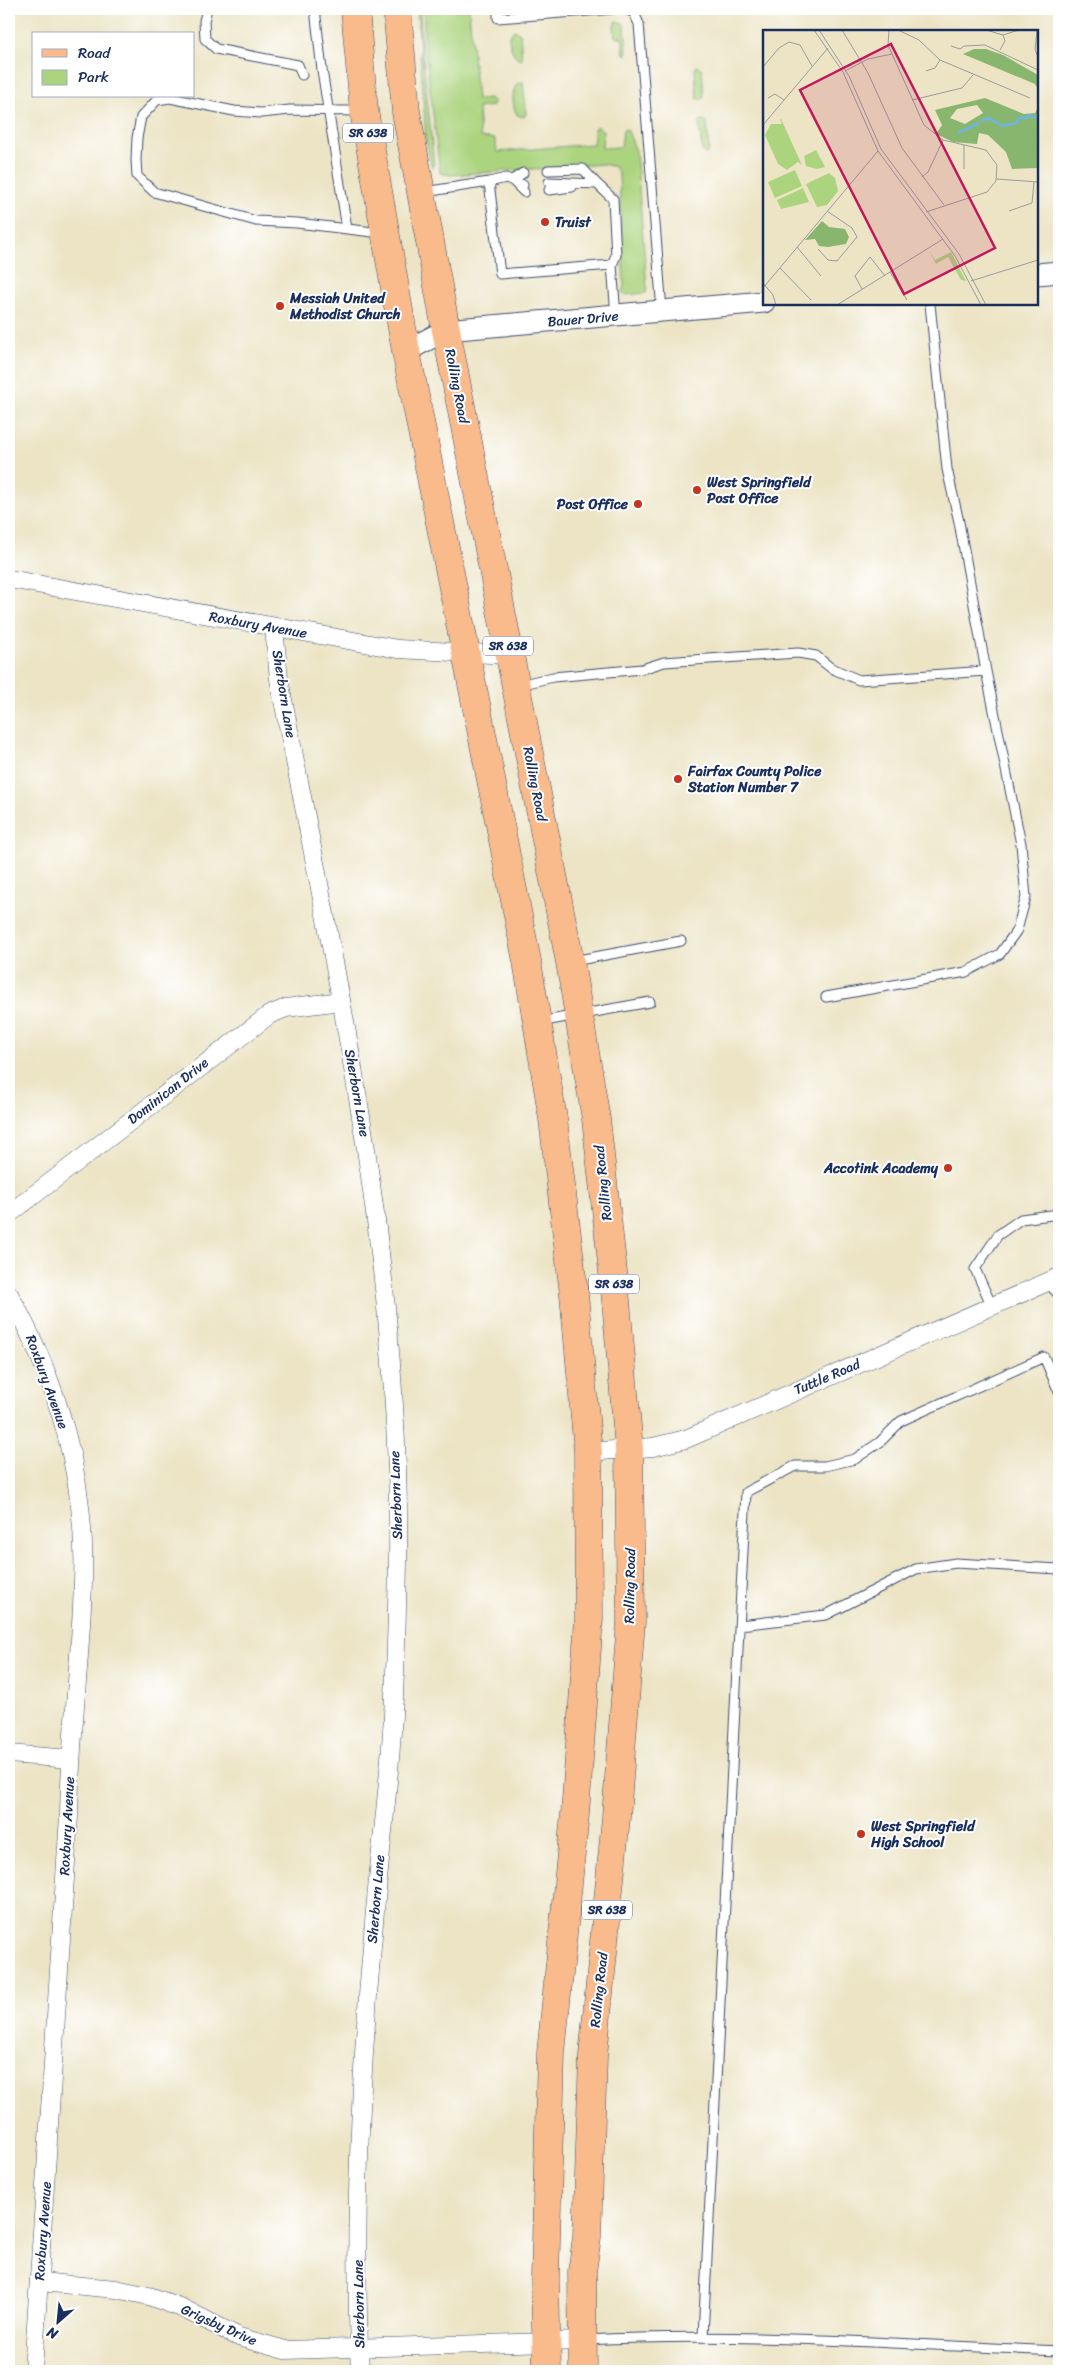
<svg xmlns="http://www.w3.org/2000/svg" width="1068" height="2380" viewBox="0 0 1068 2380" font-family="Sriracha,sans-serif">
	<style>
		.green { fill: #acd47f; stroke: #64826e }
		.lines { fill: none; stroke-linecap: round; stroke-linejoin: round }
		.service-casing { stroke: #3a4a6d; stroke-width: 11 }
		.minor-casing { stroke: #3a4a6d; stroke-width: 19 }
		.tertiary-casing { stroke: #3a4a6d; stroke-width: 23 }
		.primary-casing { stroke: #3a4a6d; stroke-width: 29 }
		.service { stroke: #fff; stroke-width: 9 }
		.minor { stroke: #fff; stroke-width: 18 }
		.tertiary { stroke: #fff; stroke-width: 21 }
		.primary { stroke: #fabb8c; stroke-width: 28 }
		.poi-dot { fill: #c8321e; stroke: #fff; stroke-width: 2 }
		.labels { text-anchor: middle; dominant-baseline: central; stroke-width: 4; stroke-linejoin: round; paint-order: stroke }
		.shield { fill: #fff; stroke: #5f6d8e; stroke-width: 1 }
		.shield-label { font-size: 12px; font-weight: bold; fill: #1b2f5e }
		.poi-label { font-size: 14px; font-weight: bold; fill: #1b2f5e; stroke: #fff; text-anchor: start }
		.street-label { font-size: 14px; fill: #1b2f5e; stroke: #fff }
		.inset-river { fill: none; stroke: #6db5e5; stroke-width: 2.5 }
		.inset-road { fill: none; stroke: #989c9c; stroke-width: 1 }
		.view { fill: #c2185b; fill-opacity: 0.15; stroke: #c2185b; stroke-width: 2.5 }
		.inset-edge { fill: none; stroke: #1b2f5e; stroke-width: 2.5 }
	</style>
	<rect width="100%" height="100%" fill="#fff"/>
	<filter id="ink" filterUnits="userSpaceOnUse"><feTurbulence type="fractalNoise" baseFrequency=".02" numOctaves="2"/><feDisplacementMap in="SourceGraphic" scale="10" xChannelSelector="R" yChannelSelector="G"/><feConvolveMatrix kernelMatrix="1 2 1 2 8 2 1 2 1" color-interpolation-filters="sRGB"/></filter>
	<filter id="wash" filterUnits="userSpaceOnUse"><feTurbulence type="fractalNoise" baseFrequency=".0096" numOctaves="4" result="noise"/><feDisplacementMap in="SourceGraphic" scale="20" xChannelSelector="R" yChannelSelector="G"/><feGaussianBlur stdDeviation="1.12" result="paint"/><feColorMatrix in="noise" values="0 0 0 0 0 0 0 0 0 0 0 0 0 0 0 0 0 1.4 0 .05"/><feComposite in="paint" operator="in"/></filter>
	<g filter="url(#wash)">
		<rect width="100%" height="100%" fill="#ece4c5"/>
		<path class="green" d="M417 9H420L421 38 434 164 432 168 426 140Z
			M424 9H469L477 99 490 98 494 102 492 106 478 108 480 137 495 139 497 152 593 144 595 127H599L603 131 602 148 621 147 623 130 627 129 636 151 647 288 646 293 624 295 622 292 624 286 619 175 615 167 603 164 450 175 440 173 424 39Z
			M616 21 623 23 625 27 627 55 624 54 622 37H615L614 25Z
			M514 30 520 33 522 60C511 55 510 47 509 37Z
			M697 66 702 69 704 97 701 100 697 98 695 69Z
			M523 82 526 114 524 117 517 115C512 106 511 90 518 83Z
			M702 120 707 123 709 150 706 154 702 151 699 122Z"/>
	</g>
	<g filter="url(#ink)">
		<g class="lines">
			<g class="service-casing">
				<path id="service" d="M207 9 204 21 205 39 216 49 298 65 302 75
					M315 9 322 70 347 229
					M498 9V18L613 9
					M626 9 634 13 639 24 662 311
					M362 111 290 110 261 113 234 111 170 98 157 100 141 117 137 138 136 160 137 176 154 192 256 221 297 223 381 233
					M548 170 583 169 597 184
					M523 173 512 180 524 192
					M489 182 506 178 523 185
					M549 182 597 184 613 199 616 255 612 265
					M549 190 572 187
					M424 192 489 182 500 274 612 265 616 316
					M519 685 553 677 642 669 664 662 798 653 816 656 831 668 859 680 986 671
					M573 961 681 941
					M826 997 966 972 1000 954 1017 930 1026 897 1021 844 986 671 959 522 947 469 930 304
					M539 1022 650 1002
					M1047 1282 1059 1295
					M992 1306 975 1269 998 1235 1021 1219 1059 1214
					M740 1625 826 1615 916 1569 956 1563 1059 1569
					M703 2336 746 1492 795 1466H825L855 1459 880 1442 901 1421 1044 1357 1059 1392
					M586 2340C744 2332 901 2344 1059 2351"/>
			</g>
			<g class="minor-casing">
				<path id="minor" d="M9 579 398 649 509 655
					M274 628 279 679C335 970 402 1262 398 1560 397 1617 396 1674 392 1731 388 1799 378 1867 373 1935 360 2080 353 2226 360 2371
					M9 1214 269 1015 286 1008 341 1001
					M9 1294C58 1381 87 1481 83 1581 81 1660 70 1737 69 1816L33 2371
					M588 1452 653 1447 686 1439 1059 1277
					M9 1754 70 1759
					M40 2282 116 2289 149 2296 182 2308 239 2337 285 2350 581 2341"/>
			</g>
			<g class="tertiary-casing">
				<path id="tertiary" d="M1037 274 1059 272
					M406 351 446 330 764 302"/>
			</g>
			<g class="primary-casing">
				<path id="primary" d="M355 9 364 111 406 351 527 961 553 1119 574 1294 588 1452 589 1619 575 1814 551 2053 545 2279 547 2371
					M397 9 406 112 421 192 446 330 570 962 596 1119 615 1290 629 1449 631 1621 616 1817 593 2056 587 2237 582 2272 583 2371"/>
			</g>
			<use href="#service" class="service"/>
			<use href="#minor" class="minor"/>
			<use href="#tertiary" class="tertiary"/>
			<use href="#primary" class="primary"/>
		</g>
	</g>
	<g class="poi-dot">
		<circle cx="545" cy="222" r="5"/>
		<circle cx="280" cy="306" r="5"/>
		<circle cx="697" cy="490" r="5"/>
		<circle cx="638" cy="504" r="5"/>
		<circle cx="678" cy="779" r="5"/>
		<circle cx="948" cy="1168" r="5"/>
		<circle cx="861" cy="1834" r="5"/>
	</g>
	<g class="labels">
		<g class="shield">
			<rect x="343" y="123.5" width="50" height="19" rx="4"/>
			<rect x="483" y="636.5" width="50" height="19" rx="4"/>
			<rect x="589" y="1274.5" width="50" height="19" rx="4"/>
			<rect x="582" y="1900.5" width="50" height="19" rx="4"/>
		</g>
		<g class="shield-label">
			<text x="368" y="133">SR 638</text>
			<text x="508" y="646">SR 638</text>
			<text x="614" y="1284">SR 638</text>
			<text x="607" y="1910">SR 638</text>
		</g>
		<g class="poi-label">
			<text x="555" y="222">Truist</text>
			<text x="290" y="298">Messiah United<tspan x="290" dy="16">Methodist Church</tspan></text>
			<text x="707" y="482">West Springfield<tspan x="707" dy="16">Post Office</tspan></text>
			<text x="628" y="504" text-anchor="end">Post Office</text>
			<text x="688" y="771">Fairfax County Police<tspan x="688" dy="16">Station Number 7</tspan></text>
			<text x="938" y="1168" text-anchor="end">Accotink Academy</text>
			<text x="871" y="1826">West Springfield<tspan x="871" dy="16">High School</tspan></text>
		</g>
		<g class="street-label">
			<text transform="translate(583 319) rotate(-5)">Bauer Drive</text>
			<text transform="translate(457 386) rotate(79)">Rolling Road</text>
			<text transform="translate(258 625) rotate(10)">Roxbury Avenue</text>
			<text transform="translate(284 694) rotate(81)">Sherborn Lane</text>
			<text transform="translate(535 784) rotate(79)">Rolling Road</text>
			<text transform="translate(168 1091) rotate(-38)">Dominican Drive</text>
			<text transform="translate(357 1093) rotate(80)">Sherborn Lane</text>
			<text transform="translate(603 1183) rotate(-96)">Rolling Road</text>
			<text transform="translate(827 1377) rotate(-23)">Tuttle Road</text>
			<text transform="translate(47 1382) rotate(70)">Roxbury Avenue</text>
			<text transform="translate(396 1495) rotate(-92)">Sherborn Lane</text>
			<text transform="translate(630 1586) rotate(-89)">Rolling Road</text>
			<text transform="translate(67 1826) rotate(-87)">Roxbury Avenue</text>
			<text transform="translate(376 1899) rotate(-85)">Sherborn Lane</text>
			<text transform="translate(599 1990) rotate(-84)">Rolling Road</text>
			<text transform="translate(43 2231) rotate(-86)">Roxbury Avenue</text>
			<text transform="translate(359 2304) rotate(-91)">Sherborn Lane</text>
			<text transform="translate(219 2325) rotate(24)">Grigsby Drive</text>
		</g>
	</g>
	<g transform="translate(763 30)">
		<rect width="275" height="275" fill="#ece4c5"/>
		<path d="M17 89H18L39 135 35 132 24 140 15 134 2 105 8 94H19ZM53 120 62 137 54 139 43 136 41 126ZM32 140 39 156 12 168 5 152ZM66 143 72 148 75 161 64 175 54 177 43 154ZM40 158 46 172 18 179 14 170ZM166 220 172 230 188 222 203 251 198 250 185 227 173 234Z" fill="#acd47f"/>
		<path d="M211 19H223L240 25 275 45V59L272 54 200 24ZM222 68 261 84 272 83 275 77V138L249 139 243 122 225 105 216 103 214 114 190 112 173 104 179 95 172 80ZM214 75 220 83 202 94 187 88 194 79ZM59 191 66 197 82 199 86 207 83 214 65 217 56 216 52 209 42 210Z" fill="#89b66e" fill-rule="evenodd"/>
		<path class="inset-river" d="M218 91 225 88 240 96 254 93 255 88H264L265 85 275 88M195 103 216 93"/>
		<path class="inset-road" d="M51 0 80 42 115 121 192 226 218 275M56 0 86 46 118 119 196 224 223 275M79 0 105 43 139 118 181 175M126 0 125 15 161 95 180 110 223 120 234 135 233 151 224 162 163 182M135 0 156 10 177 30 267 68M223 0 240 5 256 0M274 0 272 20 275 27M188 16 197 19 201 16 222 15 275 40M237 20 242 11 240 5M0 37 16 18 26 12 37 15 49 36M82 41 105 29 129 24M163 41 172 38 177 30M5 68 12 64 21 70M149 70 199 58 210 45M0 95 65 18M201 139V115M159 147 165 142 180 110M234 149 275 152M246 181 269 173 271 152M34 217 58 246M55 219 65 230 74 231 94 207 89 198 64 181M17 238 48 270M127 242 144 270M208 251 275 230M0 253 10 265 13 275M0 258 115 121M99 259 92 246 107 227 122 246M74 275 180 209"/>
		<path class="view" d="M128 14 232 218 141 264 37 60Z"/>
		<rect width="275" height="275" class="inset-edge"/>
	</g>
	<rect width="1068" height="2380" fill="none" stroke="#fff" stroke-width="30"/>
	<rect x="32" y="32" width="162" height="65" fill="#ffffff" stroke="#a4acbf"/>
	<rect x="42" y="49" width="25" height="8" fill="#fabb8c" stroke="#a4acbf"/>
	<text x="78" y="58" font-size="15" fill="#1b2f5e">Road</text>
	<rect x="42" y="70" width="25" height="15" fill="#acd47f" stroke="#a4acbf"/>
	<text x="78" y="82" font-size="15" fill="#1b2f5e">Park</text>
	<g transform="translate(58 2322) rotate(207)" stroke="#ffffff" stroke-width="4" paint-order="stroke">
	<path d="M0-4L9 19L0 12L-9 19Z" fill="#1b2f5e"/>
	<text y="-8" font-size="14" font-weight="bold" text-anchor="middle" fill="#1b2f5e">N</text>
	</g>
</svg>
